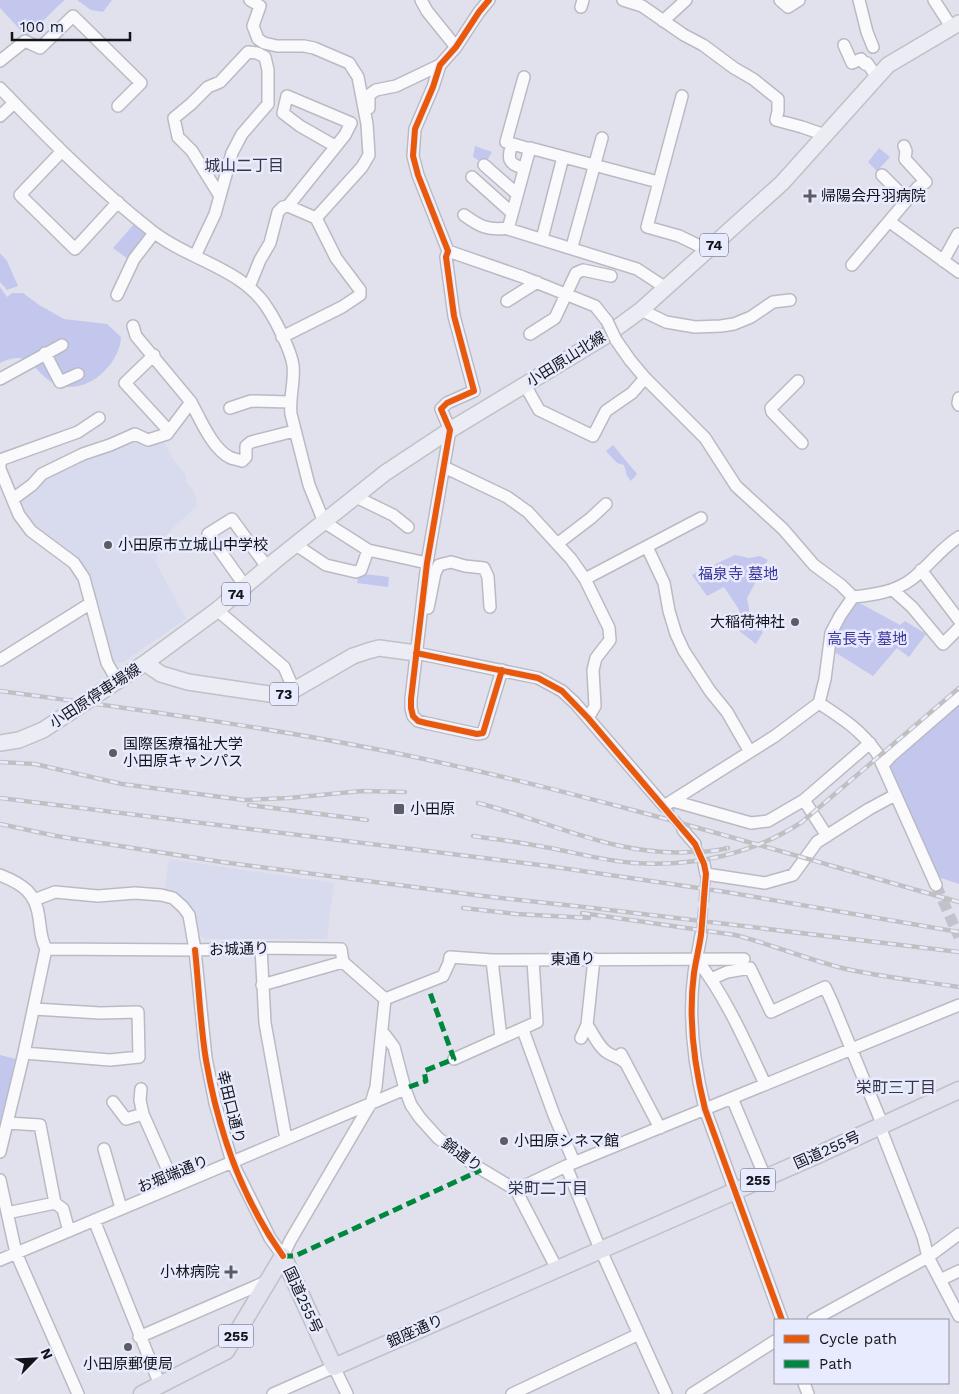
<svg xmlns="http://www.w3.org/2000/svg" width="959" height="1394" viewBox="0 0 959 1394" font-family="'Work Sans','Noto Sans JP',sans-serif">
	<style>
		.built { fill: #d8daee }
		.green { fill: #c3c7ee }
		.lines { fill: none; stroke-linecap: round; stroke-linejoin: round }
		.minor-tunnel { stroke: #c1c2cc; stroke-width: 11; stroke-dasharray: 11 5.5; stroke-linecap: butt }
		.minor-casing { stroke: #babac3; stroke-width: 14 }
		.major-casing { stroke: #c0c1c6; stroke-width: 18 }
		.highway-casing { stroke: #c0c1c6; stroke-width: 19 }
		.minor { stroke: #fafafc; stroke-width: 11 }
		.major { stroke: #ebecf4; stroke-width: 15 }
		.highway { stroke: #e2e2ef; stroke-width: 16 }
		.rail-casing { stroke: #c0c0c2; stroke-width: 4.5 }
		.rail { stroke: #e8eafe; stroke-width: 2.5; stroke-dasharray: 8; stroke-linecap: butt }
		.minor-bridge-casing { stroke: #babac3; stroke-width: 14; stroke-linecap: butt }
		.minor-bridge { stroke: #fafafc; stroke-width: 11 }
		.quiet { stroke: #00873e; stroke-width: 5; stroke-dasharray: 10 5; stroke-linecap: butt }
		.cycleway-casing { stroke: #e8eafe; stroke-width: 9 }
		.cycleway { stroke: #e8590c; stroke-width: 6 }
		.poi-dot { fill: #5b5c64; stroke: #e8eafe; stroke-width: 2 }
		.labels { text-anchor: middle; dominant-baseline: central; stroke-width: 5; stroke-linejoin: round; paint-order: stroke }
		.shield { fill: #e8eafe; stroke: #53545e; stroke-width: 1 }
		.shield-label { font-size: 14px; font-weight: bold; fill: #13141a }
		.poi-label { font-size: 15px; fill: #13141a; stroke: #e8eafe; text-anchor: start }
		.street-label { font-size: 15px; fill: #13141a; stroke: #e8eafe }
		.park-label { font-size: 15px; fill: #3d3598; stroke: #e8eafe }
		.neighbourhood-label { font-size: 16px; fill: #353646; stroke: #e8eafe }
	</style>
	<rect width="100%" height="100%" fill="#e0e1ec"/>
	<path class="built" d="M136 437 163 440 173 459 185 474 187 484 192 488 197 500 196 507 177 524 162 540 157 550 156 563 186 619 122 663 110 661 86 578 31 524 17 504 47 473Z
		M169 859 334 883 327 939H205L200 935 194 909 182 897 164 892Z"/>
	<path class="green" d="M0 0H65L60 4 27 37 0 8Z
		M77 0H112L103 12 91 10Z
		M475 146 492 152 485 164 473 157Z
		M879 148 890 157 877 171 868 162Z
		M135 223 150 234 131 261 113 248Z
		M0 253 7 261 18 286 7 290 0 282Z
		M0 287 7 297 12 293H23L39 305 64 319 107 324 121 337C120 365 85 397 56 384 42 379 35 364 26 360 17 356 9 359 0 363Z
		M613 445 637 474 631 481 627 476 624 465 617 463 606 451Z
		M735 555 749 558 760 556 768 560 747 598 751 619 763 632 756 644 738 630 744 621 738 608 724 587 707 596 692 575Z
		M365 574 389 577 388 587 357 583 358 578Z
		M856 601 900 625 905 621 926 634 909 657 897 648 873 676 833 651 834 635Z
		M959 704V884L935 876 886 766Z
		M0 1055 16 1059 0 1128Z"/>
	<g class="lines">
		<path class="minor-tunnel" d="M664 806 683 830
			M695 844 704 864
			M936 885 959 937
			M701 935 706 874"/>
		<g class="minor-casing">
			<path id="minor" d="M250 0 260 6 253 26 258 39 264 43 277 46H304L314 48 349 63 358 77 367 124 369 155 362 167 316 218
				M421 0 427 11 456 47
				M489 0 479 12 456 47 440 65 433 87 415 129 413 156 418 175 448 251 446 257 454 316 474 391 447 403 441 409 450 430 427 563 411 699V708L413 716 418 721 426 723 477 734 483 733 502 670
				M623 0 642 6 684 35 703 45 734 68 753 79 778 99V111L776 120 802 127 825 135
				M780 0 788 7 799 0
				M859 0 867 32 873 47
				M934 0 952 28
				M581 7 583 0
				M663 21 686 0
				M844 45 852 63 861 59 865 64 867 63 877 77
				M248 52 257 53 265 57 268 70V104L242 134 232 153 220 196 192 151 178 137 174 118 191 104 208 87 220 82Z
				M0 61 25 41 40 48 73 16 141 83 118 106
				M524 77 506 142 530 149
				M0 88C48 138 98 189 152 231 188 260 243 268 268 309 276 321 291 351 293 365 295 381 289 398 291 414L309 485 324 522 368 550 427 563
				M682 96 647 227 679 236 708 250
				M369 108V95L376 90 396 86 440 65
				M0 116 14 103
				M512 144C507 159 508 164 524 168
				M62 151 20 195 75 249 118 202
				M484 165 517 194
				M882 175 907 200
				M472 177 512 213
				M658 182 530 148 508 229 637 269 666 288
				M288 206 345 135 351 123 287 96 283 113 300 126 335 146
				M464 215C479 226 488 231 508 228
				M890 222 959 272
				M543 235 563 157
				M573 243 602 138
				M448 251 523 277 595 306 607 321
				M195 256 215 214 220 196
				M943 261 958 234
				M852 265 918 187 926 182 905 159 906 151 904 146
				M249 287 260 260 270 243 278 212 283 207 288 206 316 218 336 258 360 290V295L342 307 282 337
				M117 295 134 259 154 233
				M507 301 537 282
				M641 310 666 322 695 327 721 326 734 324 751 317 773 302 790 300
				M133 326 136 336 191 402
				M530 334 555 318 576 273 583 270 611 276
				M616 340 630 360 645 378 705 438 736 486 783 529 814 565 841 585 853 597C873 595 895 592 912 579 929 566 941 548 959 537
				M45 353 60 382 78 374
				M154 355 125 383 169 431
				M0 379 62 345
				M798 381 771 408 772 412 802 443
				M525 385 539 410 593 436 606 411 632 393 645 378
				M959 398 958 403 959 405
				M230 408 251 401 290 402
				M0 460 78 432 99 418
				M0 461V469L19 515 31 531 74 563 84 578 107 663 117 680
				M444 467 507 497 528 512 571 559 585 579 609 628 610 640 596 658 593 670 595 706 588 718
				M354 496 393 515 408 527
				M13 499 32 485 42 474 83 454 110 445 135 434 148 440 167 434 191 402C200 419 213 450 231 458 234 459 239 460 242 461L246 457V446L251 442 294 431
				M557 544 591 518 606 504
				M296 545 326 565 356 572 361 570 368 550
				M647 547 664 583 669 611 676 634 684 651 710 691 727 712 750 752
				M921 570 959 620
				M585 579 701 518
				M245 586 208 534 232 519 267 567
				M893 590 912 607 943 644 959 628
				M428 608 435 573 439 565 451 562 465 566 484 568 488 577 490 607
				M217 610 284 667 294 690
				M416 653 538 678 562 691 575 703 664 806 775 736 819 703 825 679 831 633 840 616 853 597
				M0 660 91 603
				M819 703C842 718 861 730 877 753L936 885
				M883 765 891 756 959 697
				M804 800 827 836
				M673 801 751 823 768 821 804 800 870 743
				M683 830 695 844
				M704 864 706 874 765 883 793 875 817 842 869 809 895 795
				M0 875C23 884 36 893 39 918 41 931 40 937 46 949L24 1053 0 1152
				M34 900 55 892 98 896 135 893 161 895 173 898 183 907 189 915 195 950 206 1058 215 1103 232 1162 270 1238 283 1256
				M701 935C699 947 696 960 694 973 688 1018 694 1065 705 1109L782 1320
				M261 948 265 1023 286 1139
				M46 949 195 950 261 948 341 949 343 962 385 999
				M492 960 501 1038
				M697 960C725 995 746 1043 765 1084
				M711 979 727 972 750 968 771 1012 825 987 832 1002 883 1126
				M262 985 343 962
				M385 999 443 976 449 963 450 957 492 960 744 959
				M587 1025C593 1033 599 1048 608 1053 615 1057 619 1057 626 1063
				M523 1030 554 1115 574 1162
				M382 1031 394 1047 405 1089 411 1105 420 1118 438 1138 471 1163 516 1190 557 1269
				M581 1038 587 1025 594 959
				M24 1053 110 1060 139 1057 138 1012 100 1013 34 1009
				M621 1054 660 1128
				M454 1059 537 1022 533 960
				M141 1089 140 1100 143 1114
				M732 1098 765 1177
				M113 1102 126 1119 143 1114 175 1186
				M880 1127 923 1237 928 1257 959 1316
				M104 1149 121 1208
				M0 1180 16 1253 78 1394
				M516 1190 566 1166
				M55 1203 63 1209 69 1231
				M7 1213 55 1203 40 1125 7 1123
				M94 1220 160 1385
				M283 1256 290 1241 371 1103 376 1087 385 999
				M0 1260 405 1089
				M940 1280 959 1271
				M813 1320 928 1257 959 1234
				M139 1337 268 1281
				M804 1383 808 1394
				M273 1394 334 1367 347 1394
				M512 1394 639 1334
				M666 1394 598 1244 566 1166 959 1005
				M692 1394 775 1341"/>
		</g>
		<g class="major-casing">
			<path id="major" d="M145 663 161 674 188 682 276 695 294 690 353 656 368 651 379 648 416 653
				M0 743 19 740 43 730 145 663 217 610 276 560 385 473 450 430 607 335 641 310 782 183 888 65 959 23"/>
		</g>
		<g class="highway-casing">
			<path id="highway" d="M283 1256 334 1367 822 1153 959 1090
				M142 1394 226 1351 283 1256"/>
		</g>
		<use href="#minor" class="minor"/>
		<use href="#major" class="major"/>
		<use href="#highway" class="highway"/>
		<g class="rail-casing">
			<path id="rail" d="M0 691C142 710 284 729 424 759 605 798 781 852 959 902
				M0 762 35 764 122 784 244 800 289 798 362 791 405 792
				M0 798 548 866 726 892 959 932
				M478 803C552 822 615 857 693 852 705 852 716 851 728 848
				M249 805 367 820
				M0 824 56 836 222 862 483 896 584 907 959 952
				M473 836C493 839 513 841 533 845 567 850 601 861 635 863 694 867 753 854 802 822L959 688
				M463 908 516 914 589 918
				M582 913 735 935C771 944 806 959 842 968 880 977 920 981 959 987"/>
		</g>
		<use href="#rail" class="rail"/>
		<g class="minor-bridge-casing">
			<path id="minor-bridge" d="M607 321 616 340"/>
		</g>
		<use href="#minor-bridge" class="minor-bridge"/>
		<path class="quiet" d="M409 1087 426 1081 424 1071 454 1059 429 990
			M283 1256H295L481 1170"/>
		<g class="cycleway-casing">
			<path id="cycleway" d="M489 0 479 12 456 47 440 65 433 87 415 129 413 156 418 175 448 251 446 257 454 316 474 391 447 403 441 409 450 430 427 563 411 699V708L413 716 418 721 426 723 477 734 483 733 502 670
				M416 653 538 678 562 691 588 718 695 844 704 864 706 874C704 894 703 915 701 935 699 948 696 960 694 973 688 1018 694 1065 705 1109L782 1320
				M195 950C199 987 200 1024 206 1060 218 1130 242 1199 283 1256"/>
		</g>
		<use href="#cycleway" class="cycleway"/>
	</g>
	<g class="poi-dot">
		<path d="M807.5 188.5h5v5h5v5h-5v5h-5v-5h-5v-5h5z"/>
		<circle cx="108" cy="545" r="5"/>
		<circle cx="795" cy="622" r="5"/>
		<circle cx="113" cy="753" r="5"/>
		<rect x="393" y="803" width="12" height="12" rx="2.5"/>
		<circle cx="504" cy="1141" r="5"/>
		<path d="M228.5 1264.5h5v5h5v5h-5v5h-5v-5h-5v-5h5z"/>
		<circle cx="128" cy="1347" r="5"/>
	</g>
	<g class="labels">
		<g class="shield">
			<rect x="700" y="233.5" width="28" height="23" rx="4"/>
			<rect x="222" y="582.5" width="28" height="23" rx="4"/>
			<rect x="270" y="682.5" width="28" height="23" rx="4"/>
			<rect x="740.5" y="1168.5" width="35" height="23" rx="4"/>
			<rect x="218.5" y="1324.5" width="35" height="23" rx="4"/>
		</g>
		<g class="shield-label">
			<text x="714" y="245">74</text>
			<text x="236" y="594">74</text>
			<text x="284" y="694">73</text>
			<text x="758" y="1180">255</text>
			<text x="236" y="1336">255</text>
		</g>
		<g class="poi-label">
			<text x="821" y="196">帰陽会丹羽病院</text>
			<text x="118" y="545">小田原市立城山中学校</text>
			<text x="785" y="622" text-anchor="end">大稲荷神社</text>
			<text x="123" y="744">国際医療福祉大学<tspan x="123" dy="17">小田原キャンパス</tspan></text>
			<text x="410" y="809">小田原</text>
			<text x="514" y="1141">小田原シネマ館</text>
			<text x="220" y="1272" text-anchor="end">小林病院</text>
			<text x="128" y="1364" text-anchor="middle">小田原郵便局</text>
		</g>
		<g class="street-label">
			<text transform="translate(566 359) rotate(-32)">小田原山北線</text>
			<text transform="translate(95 696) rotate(-33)">小田原停車場線</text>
			<text transform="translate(239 949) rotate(-2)">お城通り</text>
			<text transform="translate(573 959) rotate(-1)">東通り</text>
			<text transform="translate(231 1107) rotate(76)">幸田口通り</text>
			<text transform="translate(827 1150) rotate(-24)">国道255号</text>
			<text transform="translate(462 1155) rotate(36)">錦通り</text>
			<text transform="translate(173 1174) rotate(-22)">お堀端通り</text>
			<text transform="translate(303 1300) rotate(65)">国道255号</text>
			<text transform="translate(415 1331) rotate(-24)">銀座通り</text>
		</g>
		<g class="park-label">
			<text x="738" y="574">福泉寺 墓地</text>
			<text x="867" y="639">高長寺 墓地</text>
		</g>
		<g class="neighbourhood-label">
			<text x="244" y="165">城山二丁目</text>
			<text x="896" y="1087">栄町三丁目</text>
			<text x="548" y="1188">栄町二丁目</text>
		</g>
	</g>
	<rect x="774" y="1319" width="175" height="65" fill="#e8eafe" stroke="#9394a3"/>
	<rect x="784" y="1335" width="25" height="8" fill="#e8590c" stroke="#9394a3"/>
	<text x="819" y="1344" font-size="15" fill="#13141a">Cycle path</text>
	<rect x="784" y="1360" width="25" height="8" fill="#00873e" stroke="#9394a3"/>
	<text x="819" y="1369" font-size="15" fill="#13141a">Path</text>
	<g transform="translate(35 1359) rotate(66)" stroke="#e8eafe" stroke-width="4" paint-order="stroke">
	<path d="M0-4L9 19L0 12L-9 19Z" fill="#13141a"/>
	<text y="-8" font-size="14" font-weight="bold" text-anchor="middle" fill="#13141a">N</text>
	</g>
	<path d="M12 32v8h118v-8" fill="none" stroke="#13141a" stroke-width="2.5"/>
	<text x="20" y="32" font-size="15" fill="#13141a" stroke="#e8eafe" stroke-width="4" paint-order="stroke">100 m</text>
</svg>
